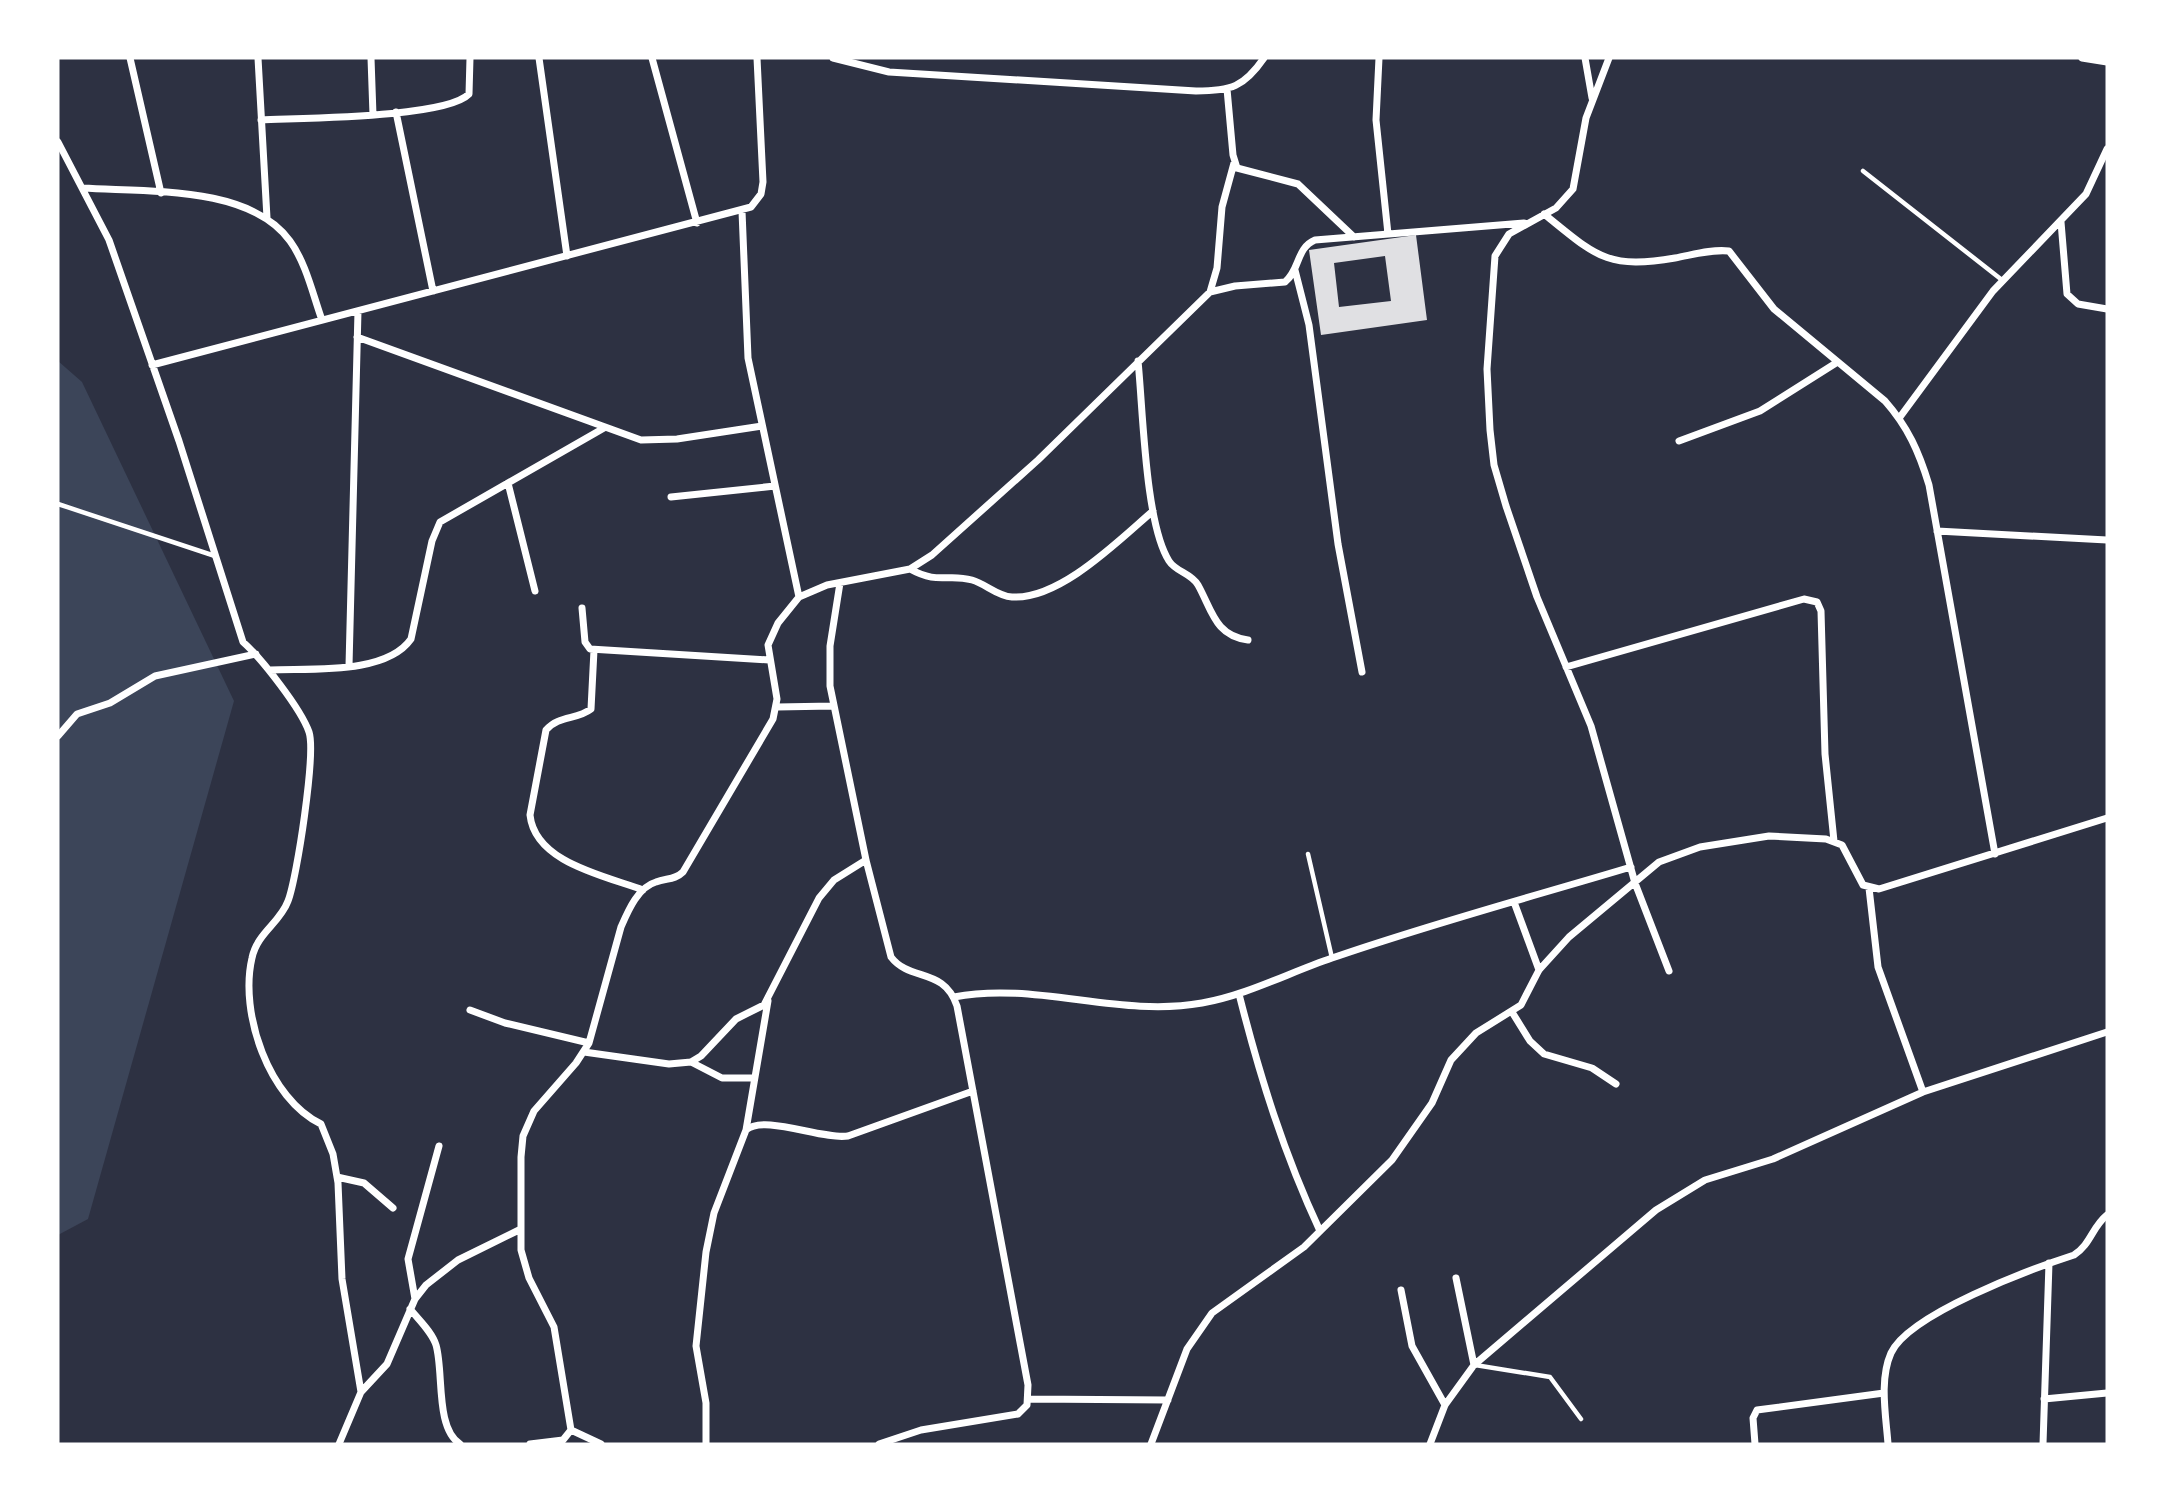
<svg xmlns="http://www.w3.org/2000/svg" width="2165" height="1502" viewBox="0 0 2165 1502" font-family="'Exo 2',sans-serif">
	<style>
		.green { fill: #3c4559 }
		.building { fill: #e0e0e3; fill-rule: evenodd }
		.lines { fill: none; stroke-linecap: round; stroke-linejoin: round }
		.service { stroke: #fff; stroke-width: 4.5 }
		.minor { stroke: #fff; stroke-width: 7 }
	</style>
	<rect width="100%" height="100%" fill="#2d3142"/>
	<path class="green" d="M58 361 82 382 234 701 88 1219 58 1235Z"/>
	<path class="building" d="M1416 235 1427 320 1321 335 1309 250ZM1385 256 1391 301 1339 307 1334 263Z"/>
	<g class="lines">
		<path class="service" d="M1863 171 2002 280
			M58 504 215 556
			M1308 854 1332 958
			M1475 1365 1550 1377 1581 1419"/>
		<path class="minor" d="M130 58 161 193
			M258 58 267 218
			M371 58 373 115
			M539 58 567 256
			M652 58 697 223
			M833 58 889 72 1196 91C1231 91 1244 87 1264 58
			M1379 58 1376 120 1388 234
			M1585 58 1592 98
			M1609 58 1586 118 1573 189 1556 208 1509 234 1495 256 1487 369 1490 430 1494 465 1506 506 1537 597 1591 726 1635 883 1669 971
			M2082 58 2107 62
			M1227 89 1233 155 1237 168 1298 184 1354 237
			M396 112 433 291
			M261 120C299 118 446 118 469 94L470 58
			M58 142 109 240 179 441 243 642C262 659 301 709 309 732 316 753 297 878 288 901 280 923 257 933 252 958 239 1013 269 1099 321 1124L333 1154 338 1183 342 1279 361 1392 339 1444
			M83 188C145 192 250 185 290 241 306 263 313 295 322 320
			M742 211 748 358 799 597
			M1544 214C1595 255 1606 270 1675 258 1692 255 1711 249 1729 251L1774 309 1885 401C1908 427 1919 452 1929 485L1995 854
			M2061 222 2067 294 2078 304 2107 309
			M1295 270 1309 325 1338 544 1362 672
			M1210 292 1217 268 1222 207 1234 163
			M357 337 641 440 677 439 762 426
			M1138 361C1143 409 1145 523 1169 561 1176 572 1191 573 1198 585 1212 610 1215 636 1248 640
			M152 365 751 207 761 194 763 182 757 58
			M1900 417 1993 291 2086 194 2107 149
			M1679 441 1760 411 1836 363
			M508 483 535 591
			M671 497 775 486
			M1937 531 2107 540
			M910 569C939 585 947 573 972 580 986 584 997 596 1012 597 1060 600 1119 540 1153 511
			M840 583 830 646V686L866 860 891 957C910 982 944 967 957 1006L1028 1385 1027 1405 1018 1414 921 1430 879 1444
			M582 608 585 642 590 649 769 660
			M594 650 591 709C577 720 559 715 546 730L530 815C535 863 606 876 643 890
			M349 666 358 311
			M1566 667 1804 599 1817 602 1821 611 1825 754 1834 841
			M270 670C310 668 386 675 411 639L432 541 440 522 604 428
			M777 707 833 706
			M58 736 77 714 110 703 155 676 256 654
			M1869 888 1878 967 1923 1092
			M1514 902 1539 970
			M1239 994C1260 1077 1284 1154 1320 1231
			M954 997C1036 981 1119 1018 1202 1003 1247 995 1288 973 1332 958 1430 924 1531 897 1631 867
			M470 1010 505 1023 589 1043
			M1512 1012 1530 1041 1544 1054 1592 1068 1616 1084
			M584 1052 669 1064 691 1062 701 1056 736 1019 764 1005 819 898 834 880 866 860
			M691 1062 722 1078H754
			M746 1130 768 1001
			M337 1177 364 1183 393 1208
			M1456 1278 1474 1365
			M1401 1290 1412 1346 1445 1405
			M415 1299 408 1259 439 1146
			M410 1309C419 1320 432 1332 436 1345 444 1372 435 1428 460 1444
			M361 1392 387 1364 415 1299 426 1285 458 1260 519 1230
			M1029 1399 1168 1400
			M2044 1399 2107 1393
			M571 1430 601 1444
			M530 1444 563 1440 571 1430 554 1327 529 1278 521 1250V1157L523 1136 534 1111 576 1063 589 1043 621 927C628 911 638 887 656 882 666 878 675 880 683 872L773 719 777 699 768 645 778 623 799 597 827 585 910 569 932 555 1038 460 1210 292 1235 286 1285 282C1300 270 1296 248 1315 240L1524 223
			M706 1444V1403L696 1346 706 1252 714 1213 746 1130C764 1114 822 1140 848 1136L973 1091
			M1151 1444 1187 1349 1212 1313 1304 1247 1392 1160 1432 1103 1451 1060 1476 1033 1521 1005 1539 970 1569 937 1659 862 1700 847 1769 836 1826 839 1842 845 1863 885 1879 889 2107 818
			M1430 1444 1445 1405 1474 1365 1656 1210 1705 1180 1773 1159 1923 1092 2107 1032
			M1755 1444 1753 1418 1757 1410 1884 1393
			M1888 1444C1886 1416 1879 1380 1891 1353 1909 1314 2031 1269 2074 1255 2091 1244 2092 1227 2107 1215
			M2043 1444 2049 1263"/>
	</g>
	<rect width="2165" height="1502" fill="none" stroke="#ffffff" stroke-width="119"/>
</svg>
